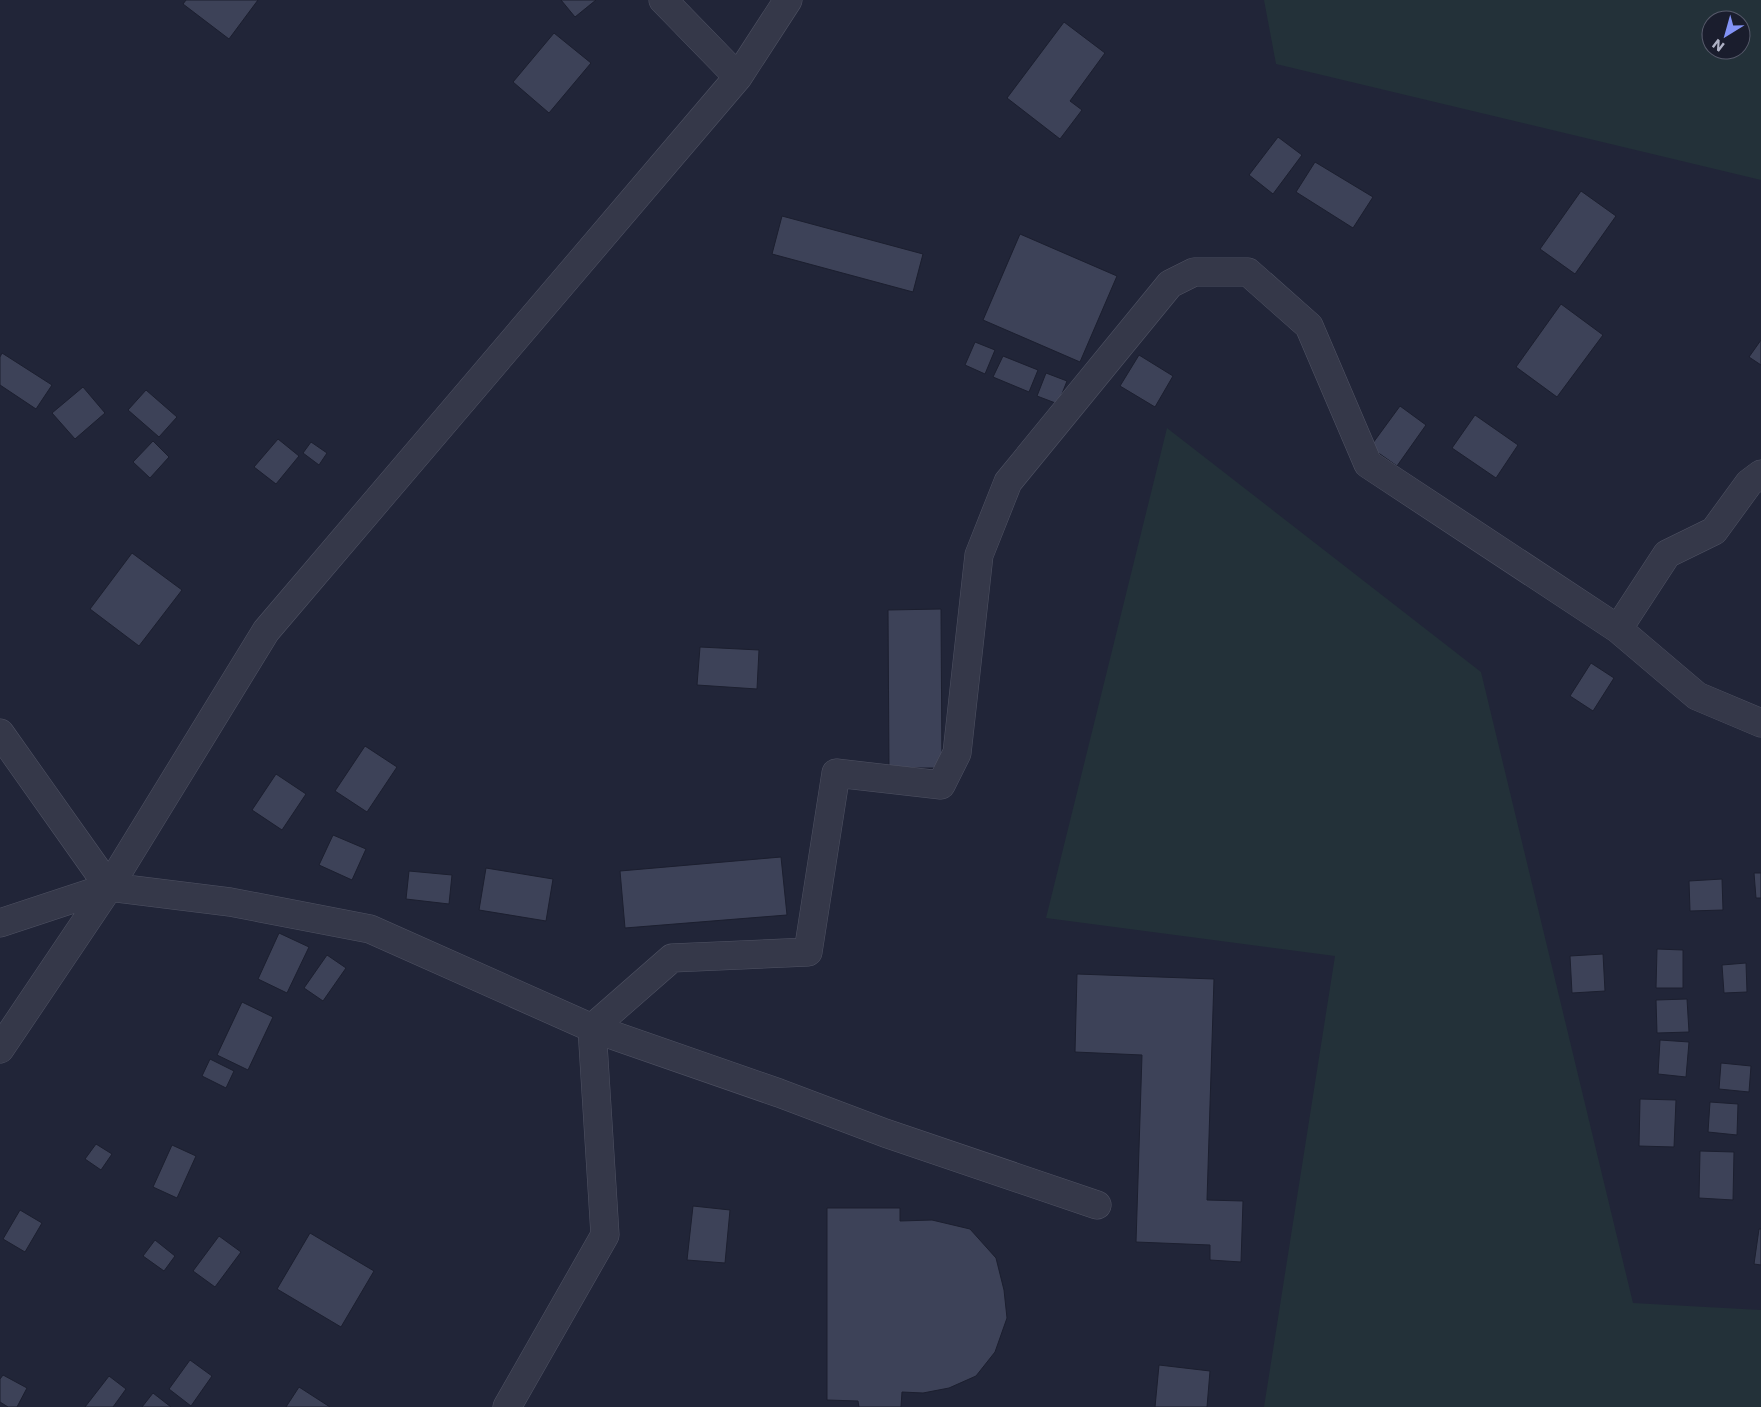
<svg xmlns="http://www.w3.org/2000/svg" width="1761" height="1407" viewBox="0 0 1761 1407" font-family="Poppins,sans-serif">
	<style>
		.green { fill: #233139; fill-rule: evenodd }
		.building { fill: #3d4258; stroke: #1c1f2f }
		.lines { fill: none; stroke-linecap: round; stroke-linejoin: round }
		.minor-casing { stroke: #4f5263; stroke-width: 29 }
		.minor { stroke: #353849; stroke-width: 28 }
	</style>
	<rect width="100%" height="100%" fill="#212538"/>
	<path class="green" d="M1264 0H1761V180L1276 64ZM1711 20H1741V50H1711Z
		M1167 428 1481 672 1633 1303 1761 1310V1407H1264L1335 956 1046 918Z"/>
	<path class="building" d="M186 0H258L229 39 183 4Z
		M561 0H596L575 17Z
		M1064 22 1105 53 1070 101 1082 110 1060 139 1007 98Z
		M554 33 591 63 549 113 513 82Z
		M1278 137 1302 155 1273 194 1249 175Z
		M1315 162 1373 197 1353 228 1296 192Z
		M1581 191 1616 216 1575 274 1540 249Z
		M782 216 923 254 913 292 772 254Z
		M1020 234 1117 276 1080 362 983 320Z
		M1561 304 1603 335 1557 397 1516 367Z
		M1761 340V365L1749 357Z
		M975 342 995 350 985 374 965 365Z
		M2 353 52 385 36 409 0 385V357Z
		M1139 355 1173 376 1155 407 1120 386Z
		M1003 356 1038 370 1029 392 993 377Z
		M1046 373 1067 381 1058 404 1037 396Z
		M83 387 105 413 75 439 52 413Z
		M146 390 177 417 159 437 128 410Z
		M1400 406 1426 425 1397 466 1370 447Z
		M1475 415 1518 445 1496 478 1452 448Z
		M278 439 299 456 276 484 254 467Z
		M153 441 169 457 150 478 133 462Z
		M311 442 327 453 319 465 303 453Z
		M132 553 182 590 139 646 90 609Z
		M941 609 942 768H889L888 610Z
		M700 647 759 650 757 689 697 685Z
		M1591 663 1614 678 1593 711 1570 696Z
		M365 746 397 767 367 812 335 791Z
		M276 774 306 794 282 830 252 810Z
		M333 835 366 849 352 880 319 865Z
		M781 857 787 915 625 928 620 871Z
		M486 868 553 879 546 921 479 910Z
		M409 871 452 875 449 904 406 899Z
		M1754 873H1761V898H1756Z
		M1722 879 1723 910 1690 911 1689 881Z
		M279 933 309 947 287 993 258 979Z
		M1657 949 1683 950V988H1656Z
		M1603 954 1605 991 1572 993 1570 956Z
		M327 955 346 968 323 1001 304 988Z
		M1746 963 1747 992 1724 993 1722 965Z
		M1077 974 1214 979 1207 1200 1243 1201 1241 1262 1210 1260V1245L1136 1242 1142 1055 1075 1052Z
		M1687 999 1689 1032 1657 1033 1656 1000Z
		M242 1002 273 1017 248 1070 217 1055Z
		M1660 1040 1689 1042 1686 1077 1658 1074Z
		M210 1059 234 1071 226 1088 202 1076Z
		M1721 1063 1751 1066 1749 1092 1719 1089Z
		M1640 1099 1676 1100 1674 1147 1639 1146Z
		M1710 1102 1738 1104 1737 1135 1708 1132Z
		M96 1144 112 1154 101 1170 85 1159Z
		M172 1145 196 1156 177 1198 153 1187Z
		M1700 1151 1734 1152 1733 1200 1699 1198Z
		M693 1206 730 1210 725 1263 687 1260Z
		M827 1208H900V1221L932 1220 970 1229 996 1258 1004 1290 1007 1318 995 1352 976 1376 949 1388 923 1393 902 1392 901 1407H859L858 1401 827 1400Z
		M20 1210 42 1223 25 1252 3 1239Z
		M1759 1229H1761V1265L1754 1264Z
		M310 1233 374 1271 341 1327 277 1289Z
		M219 1236 241 1252 215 1287 193 1271Z
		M155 1240 175 1256 164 1271 143 1256Z
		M190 1360 212 1376 191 1406 169 1389Z
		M1159 1365 1210 1371 1207 1407H1155Z
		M3 1375 27 1388 17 1407H8L0 1402V1379Z
		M109 1376 126 1389 113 1407H85Z
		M299 1387 330 1407H286Z
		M153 1393 171 1407H142Z"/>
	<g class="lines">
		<g class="minor-casing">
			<path id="minor" d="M663 0 738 77
				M1618 629 1667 554 1714 531 1749 483 1761 474
				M0 733 109 887
				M0 923 109 887 230 902 370 929 592 1028 779 1093 885 1133 1097 1205
				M0 1049 109 887 266 631 738 77 788 0
				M507 1407 605 1235 592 1028 672 958 808 952 836 773 941 785 957 753 979 555 1008 482 1170 284 1194 272H1248L1309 326 1368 464 1618 629 1697 696 1761 723"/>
		</g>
		<use href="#minor" class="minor"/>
	</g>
	<g transform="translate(1726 35) rotate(217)"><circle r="24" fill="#1a1d2d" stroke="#56596a"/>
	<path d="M0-4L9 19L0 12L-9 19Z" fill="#8393f6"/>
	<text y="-8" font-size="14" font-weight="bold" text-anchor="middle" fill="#afb2c5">N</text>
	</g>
</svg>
